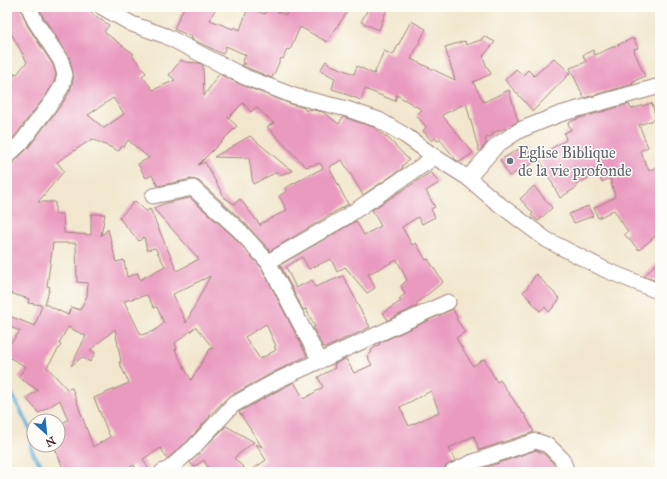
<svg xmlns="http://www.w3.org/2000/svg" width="667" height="479" viewBox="0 0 667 479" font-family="'IM FELL Great Primer',serif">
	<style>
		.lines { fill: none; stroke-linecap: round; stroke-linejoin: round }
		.stream { stroke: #64aedc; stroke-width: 4 }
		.building { fill: #ea9abf; fill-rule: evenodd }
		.minor-casing { stroke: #9e837c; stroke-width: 17 }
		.minor { stroke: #fff; stroke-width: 15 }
		.worship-dot { fill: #6b7280; stroke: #fdfcf7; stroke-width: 1.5 }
		.labels { text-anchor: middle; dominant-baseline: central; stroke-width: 3; stroke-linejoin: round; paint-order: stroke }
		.worship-label { font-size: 16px; fill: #5b616d; stroke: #fdfcf7; text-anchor: start }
	</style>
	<rect width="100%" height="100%" fill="#fdfcf7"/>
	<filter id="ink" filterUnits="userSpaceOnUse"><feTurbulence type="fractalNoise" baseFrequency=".025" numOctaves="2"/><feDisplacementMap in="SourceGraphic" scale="8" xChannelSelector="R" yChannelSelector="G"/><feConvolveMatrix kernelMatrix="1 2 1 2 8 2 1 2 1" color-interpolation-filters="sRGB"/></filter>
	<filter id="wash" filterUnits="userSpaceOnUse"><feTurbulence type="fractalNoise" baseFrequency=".012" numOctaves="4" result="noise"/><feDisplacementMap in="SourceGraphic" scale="16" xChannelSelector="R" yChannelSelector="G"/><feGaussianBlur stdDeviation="0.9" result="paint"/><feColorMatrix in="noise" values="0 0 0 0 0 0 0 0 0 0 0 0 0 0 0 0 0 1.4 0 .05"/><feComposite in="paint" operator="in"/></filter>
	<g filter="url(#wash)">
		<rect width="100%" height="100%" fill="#f2e7ce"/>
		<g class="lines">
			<path class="stream" d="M7 383 9 389 33 434C27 456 37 455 46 472"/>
		</g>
		<g id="blocks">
			<path class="building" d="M7 7H20L27 25 53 65 56 75 54 82 47 94 14 137 8 142 12 138 7 133V94L15 73 17 74 27 62 12 35 7 21Z
				M39 7H93L94 10 91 13 109 25 104 32 134 54 132 55 146 73 142 76 153 90 175 80 169 75 181 60 185 62 198 63 203 65 204 96 219 74 242 85 291 104 304 108 306 111 308 109 323 112 339 124 343 117 373 127 389 139 409 160 402 166 403 168 363 195 342 160 329 167 348 204 270 251 245 223 199 181 191 179 158 186 152 175 146 178 138 164 149 158 128 140 124 147 122 146 119 151 92 139 57 162 64 171 38 202H55V214H63L64 233 91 235V214H105L101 236 108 229 116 262 124 260 127 277 138 273 140 280 165 266 155 248 147 250 144 237 139 241 119 218 135 201 146 211 150 209 177 271 199 259 153 208 166 203 190 198 233 236 261 267 307 356 274 372 228 397 209 416H210L187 442 167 459 161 448 143 459 150 472H138L134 465 120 472H65L55 449 58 448V438L66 435 60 424 68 420 60 400 39 413 26 398 38 390 18 377 26 367 7 356V348L20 331 7 326V315L35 326 42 305 28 303 29 299 7 292V212H9L7 199V165L13 163 28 148 62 104 70 91 74 77 69 56 43 17ZM113 98 124 114 104 128 88 115ZM243 103 251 112 256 107 274 123 267 127 306 167 320 163 323 168 285 188 287 191 279 196 287 210 260 224 261 226 240 199 234 204 224 197 205 162 198 165 237 126 228 118ZM53 243H76L77 282 88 283 87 296 80 310 71 307 68 315 45 304 50 287 47 286ZM210 276 186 323 173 294ZM147 295 154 308 157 307 164 323 154 331 141 335 124 301ZM266 324 276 346 274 347 276 350 260 359 245 337ZM68 327 86 336 71 366 82 357 90 362 95 353 90 350 115 329 121 362H119L129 383 94 398 110 437 93 447 72 388 67 389 47 367 61 345 59 343ZM196 327 213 348 210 349 191 380 175 350 177 349 175 343Z
				M184 7H216L210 20 233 29 234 27 240 30 248 8 265 14 268 8 286 15 290 7H304L311 11 313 7H339L347 12 327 42 300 27 290 50 287 49 283 59 281 58 272 78 241 65 242 64H246L242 62 246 55 226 46 223 54 198 42 191 39 192 37 174 29Z
				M369 7H381L387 9 379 30 361 22Z
				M411 21 426 29 411 59 455 80 445 47 465 41 466 45 481 40 484 36 495 42 483 56 486 65 491 74 473 82 484 102 509 90 518 121 509 127 492 133 493 135 485 139 487 143 479 151 466 103 442 115 473 153 460 162 456 160 440 139 437 141 435 138 432 141 423 131 426 127 416 115 422 110 397 95 395 101 365 89 361 100 345 94V93L332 89 335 78 320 70 326 61 331 65 354 74 357 66 374 74 384 51 393 55Z
				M631 39H634L638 48 634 49 635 53 645 76 632 82 633 84 584 98 570 68 586 62 583 55 593 50 595 55Z
				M554 58 570 73 533 111 505 80 516 69 523 75 528 70 534 76Z
				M652 103 656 119 639 125 648 147 640 151 649 171 660 165V232L639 250 624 234 628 232 614 210 598 218 594 208 615 197 610 178 602 182 597 173 576 185 577 187 560 198 538 156 566 140 564 133 571 130 568 123 577 119 629 104 631 109Z
				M250 136 287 167 293 171 279 175 277 172 253 184 249 158 214 157Z
				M526 145 535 162 509 176 500 160Z
				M431 172 439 183 426 191 435 207 431 209 435 217 422 224 418 217 402 227 412 245 416 243 426 260 428 259 443 282 417 303V306L388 320 383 313 401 301 399 299 405 294 401 286 407 280 397 260 368 274 375 288 367 293 345 267 337 272 331 259 309 269 302 257 286 267 296 288 312 280 315 287 343 276 356 300H355L370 327 325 348 324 346 323 347 313 328 315 327 306 309 303 310 280 265 356 221 364 235 381 226 372 210Z
				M534 186 552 208 538 221 531 215 533 213 520 199Z
				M588 206 593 216 574 223 569 214Z
				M660 260V282L644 276Z
				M536 274 560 299 549 312 545 307 540 311 523 292 527 288Z
				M453 309 457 318 456 319 465 332 456 338 473 366 484 359 497 382 500 380 523 414 524 413 534 432 479 450 474 436 449 448 455 461 445 467 443 472H249L266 460 256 444 262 447 239 412 294 382 304 399 323 387 318 377 335 368 334 364 346 359 354 373 372 365 367 356 372 352 371 350 380 344 379 343ZM431 391 439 412 409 426 400 407Z
				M226 426 254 442 234 458 248 472H210L204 460 194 467 190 462Z
				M536 450 544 454 552 462 555 467 541 472H473Z"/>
		</g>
	</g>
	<g filter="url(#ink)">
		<use href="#blocks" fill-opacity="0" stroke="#9e837c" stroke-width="1"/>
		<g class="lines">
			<g class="minor-casing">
				<path id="minor" d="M102 7 132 24 166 36 245 77 294 96 347 109 379 120 406 136 435 157 468 178 495 201 547 240 606 270 660 292
					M7 156 21 143 54 99 62 86 65 75 61 61 35 21 29 7
					M468 178 497 145 520 130 560 114 660 86
					M153 196 193 188 239 230 268 262
					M320 361 268 262 344 218 435 157
					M162 472 169 469 193 448 233 405 278 380 448 302
					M452 472 473 462 536 441 548 445 562 459 567 472"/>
			</g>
			<use href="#minor" class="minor"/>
		</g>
	</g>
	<circle class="worship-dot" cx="510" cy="161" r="4"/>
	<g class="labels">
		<g class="worship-label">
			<text x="518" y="152">Eglise Biblique<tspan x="518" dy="18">de la vie profonde</tspan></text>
		</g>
	</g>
	<rect width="667" height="479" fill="none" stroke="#fdfcf7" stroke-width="24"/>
	<g transform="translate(46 433) rotate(153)"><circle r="19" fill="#fdfcf7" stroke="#b5a4a5"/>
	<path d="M0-3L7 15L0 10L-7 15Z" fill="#1f6fb2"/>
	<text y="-6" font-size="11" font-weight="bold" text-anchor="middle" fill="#4a1f2b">N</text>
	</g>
</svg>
